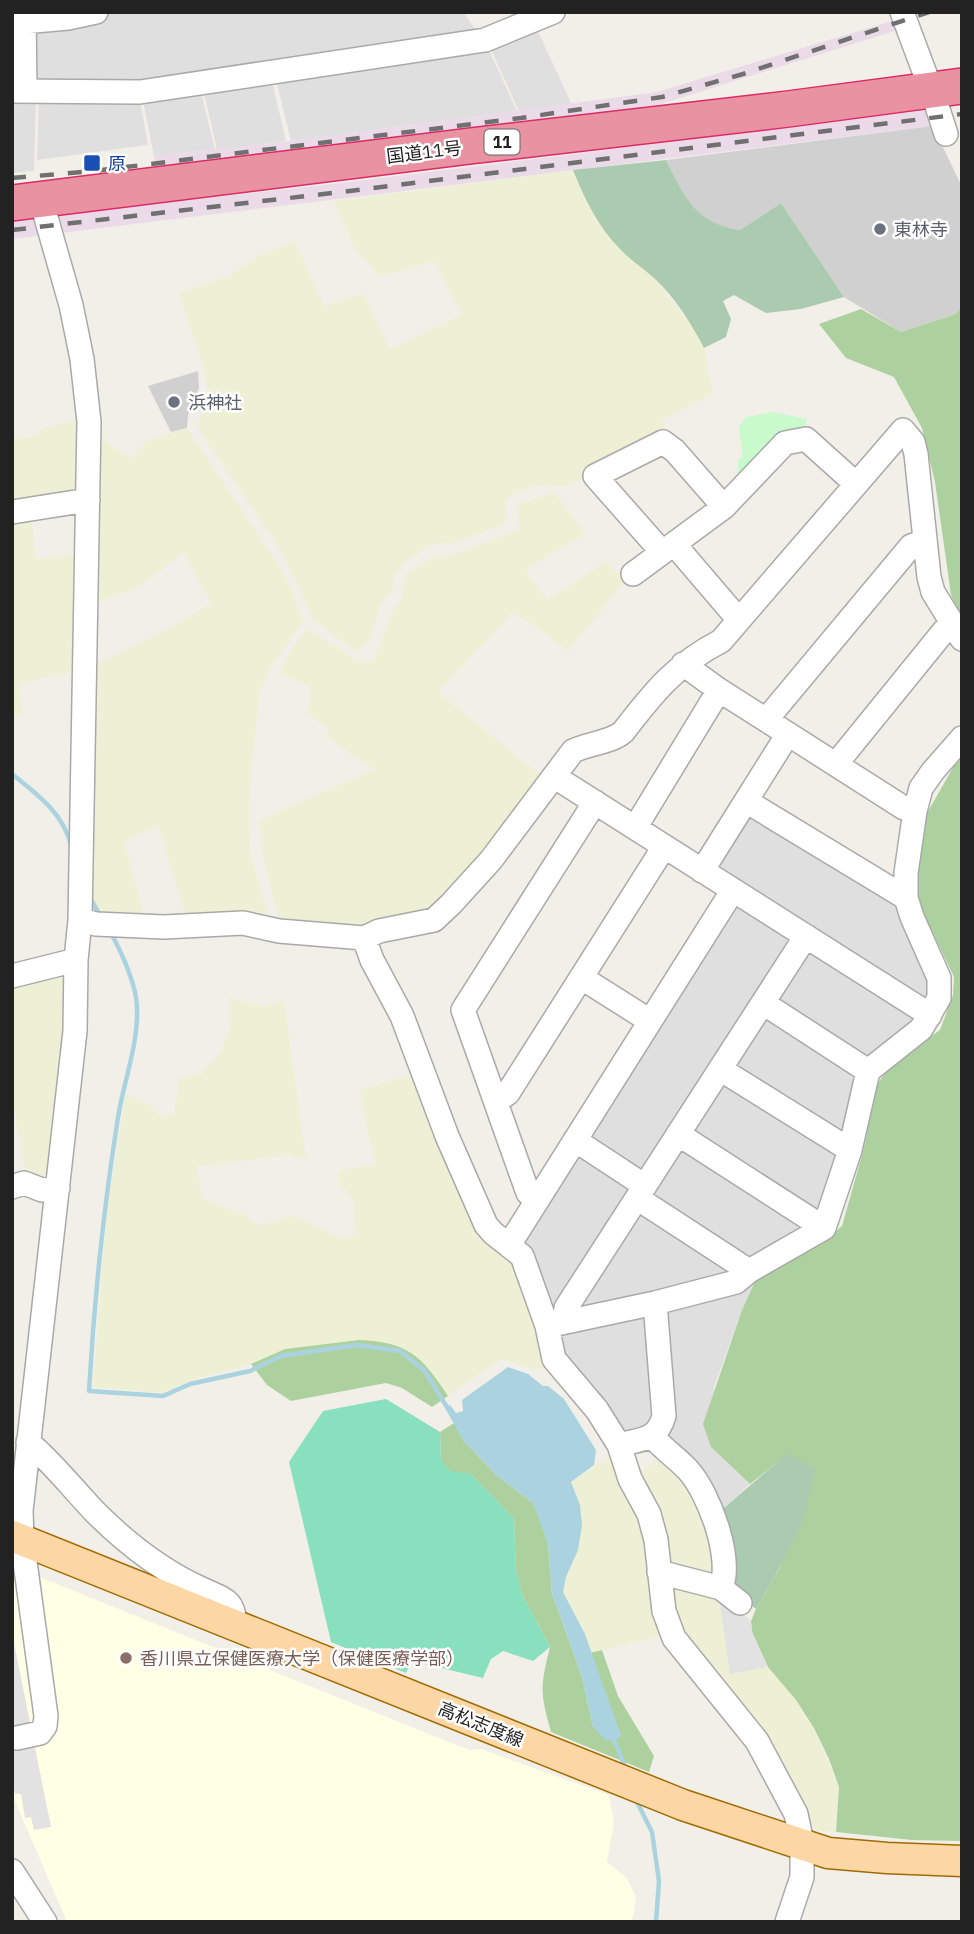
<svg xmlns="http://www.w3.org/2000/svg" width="974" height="1934" viewBox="0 0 974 1934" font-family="'IBM Plex Sans','Noto Sans JP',sans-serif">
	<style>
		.residential { fill: #e0dfdf }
		.industrial { fill: #ebdbe8 }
		.education { fill: #ffffe5 }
		.religious { fill: #d0d0d0 }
		.farmland { fill: #eef0d5 }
		.forest { fill: #add19e }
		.cemetery { fill: #aacbaf }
		.park { fill: #c8facc }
		.pitch { fill: #88e0be }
		.parking { fill: #e2e2e2 }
		.water { fill: #aad3df }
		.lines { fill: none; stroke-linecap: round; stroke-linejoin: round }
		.stream { stroke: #aad3df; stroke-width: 4.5 }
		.minor-casing { stroke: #a9a9a9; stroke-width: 26 }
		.major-casing { stroke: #a06b00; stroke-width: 33 }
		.highway-casing { stroke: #dc2a67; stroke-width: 38 }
		.minor { stroke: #fff; stroke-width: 23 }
		.major { stroke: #fcd6a4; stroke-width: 30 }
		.highway { stroke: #e892a2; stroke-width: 35 }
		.rail { stroke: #707070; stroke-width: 4.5; stroke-dasharray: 14 14; stroke-linecap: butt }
		.transit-dot { fill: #1a4fb4; stroke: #fff; stroke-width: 2.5 }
		.worship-dot { fill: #6b7280; stroke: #fff; stroke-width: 2.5 }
		.education-dot { fill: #8d6e63; stroke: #fff; stroke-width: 2.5 }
		.labels { text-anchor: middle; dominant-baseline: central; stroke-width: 5; stroke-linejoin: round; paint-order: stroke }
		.shield { fill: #fff; stroke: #646464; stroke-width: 2 }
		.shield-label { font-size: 16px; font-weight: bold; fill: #222 }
		.street-label { font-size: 18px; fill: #222; stroke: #fff }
		.transit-label { font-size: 18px; fill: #164399; stroke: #fff; text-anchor: start }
		.worship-label { font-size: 18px; fill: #5b616d; stroke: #fff; text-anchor: start }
		.education-label { font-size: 18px; fill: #785e54; stroke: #fff; text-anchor: start }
	</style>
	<rect width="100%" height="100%" fill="#f2efe9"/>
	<path class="residential" d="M113 12H463L480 36 127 89 31 86 28 29Z
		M535 25 572 105 519 111 489 45Z
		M487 46 517 111 291 141 275 76Z
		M271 77 286 141 217 150 203 88Z
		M200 88 215 150 154 156 142 96Z
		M12 94 36 95 34 171 12 173Z
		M39 95 139 96 148 145 37 160Z
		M745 814 898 903 932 981V997L922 1001 716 871 714 863Z
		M740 903 789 934 791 945 646 1170 635 1173 586 1135 731 906Z
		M816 949 918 1015 915 1024 864 1063 774 999 805 951Z
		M772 1015 861 1073 844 1141 737 1074 733 1062 761 1018Z
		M720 1081 841 1150 819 1218 695 1138 691 1127Z
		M678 1148 810 1224 753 1263 649 1194Z
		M574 1151 630 1181 634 1193 561 1308 548 1307 520 1236Z
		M646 1210 736 1276 586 1313 580 1298 636 1212Z
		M758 1275 742 1310 714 1387 711 1447 750 1484 718 1513 660 1437 662 1307Z
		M643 1312 652 1319 657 1424 623 1439 558 1359 556 1337 563 1329Z"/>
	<path class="industrial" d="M898 19 901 29 661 104 567 119 156 169 154 156 291 141 657 92Z
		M928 110 933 126 12 239V220L340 183Z"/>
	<path class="education" d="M12 1566 469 1750 481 1749 609 1795 614 1822 607 1862 627 1878 636 1897 634 1914 630 1922H67L12 1794Z"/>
	<path class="religious" d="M933 126 962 187V307L956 314 901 332 844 297 781 203 740 230 720 227 701 215 683 197 666 160Z
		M198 371 199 388 188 415 187 428 171 432 148 386Z"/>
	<path class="farmland" d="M573 170 592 211 619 248 655 279 693 327 704 348 713 394 662 420 670 436 565 487 538 485 515 492 506 501 505 524 454 543 432 544 404 562 394 577 393 590 380 605 369 642 357 651 313 621 300 590 279 548 199 430 198 424 208 392 205 372 179 293 227 277 262 254 295 241 324 306 363 293 390 349 462 315 434 261 380 277 355 249 333 201Z
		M85 417V492L12 509V438L36 436 41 429Z
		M96 428 111 446 130 459 146 441 187 428 271 553 282 570 304 620 269 670 259 694 249 801V829L251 856 270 923 187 920 158 825 124 842 145 919 104 917 88 891 93 666 160 633 211 604 184 552 140 586 93 605Z
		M555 492 585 534 525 570 547 601 606 561 625 581 568 652 529 622 512 613 438 692 544 778 481 861 433 912 361 933 280 925 261 849 260 820 375 769 354 757 330 739 326 727 306 712 310 703 308 686 279 673 291 650 305 631H311L359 662 374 660 392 612 402 600 403 582 408 572 434 557 453 555 519 529 518 507 522 503Z
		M31 519 36 559 82 553 79 671 20 683 22 715 12 717V522Z
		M70 971 52 1184 27 1178 12 1100V986Z
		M229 998 264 1006 284 1001 306 1159 288 1155 197 1167 202 1199 243 1214 259 1225 295 1216 340 1238 355 1235 354 1200 341 1186 337 1171 375 1164 359 1090 413 1074 464 1195 477 1233 517 1265 524 1280 546 1366 536 1370 501 1359 448 1396 429 1368 317 1346 285 1349 251 1364 188 1381 164 1393 93 1387 107 1208 126 1094 148 1104 164 1118 175 1112 179 1078 202 1073 221 1052 229 1029Z
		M614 1453 644 1516 662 1629 658 1637 590 1653 585 1634 563 1592 566 1577 578 1550 580 1505 571 1482Z
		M666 1456 709 1517 719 1580 670 1569 668 1547 663 1529 638 1473Z
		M667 1580 720 1593 730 1673 768 1667 796 1700 814 1728 839 1787 836 1832 821 1831 813 1826 783 1760 768 1739 681 1634Z"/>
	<path class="forest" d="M962 307V618L951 595 935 482 922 428 894 377 846 358 819 324 861 309 901 332 956 314Z
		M962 758V1841L912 1840 836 1832 839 1787 829 1759 814 1728 796 1700 768 1667 752 1632 751 1621 756 1609 781 1566 788 1454 750 1484 711 1447 703 1424 742 1310 758 1275 819 1245 842 1226 864 1148 877 1084 892 1064 940 1030 953 995 954 977 921 908 915 874 927 813 954 766Z
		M359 1340C408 1342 422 1356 448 1396L432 1407 402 1388 386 1383 291 1401 267 1385 251 1364 285 1349Z
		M454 1423 463 1440 496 1475 533 1503 540 1517 548 1544 552 1593 582 1677 593 1727 621 1736 590 1653 602 1650 618 1696 654 1756 649 1772 551 1732C540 1693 540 1687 550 1647L522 1595 516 1570 514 1519 471 1474 450 1472 441 1461 440 1432Z"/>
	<path class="cemetery" d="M666 160C684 197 696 224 740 230L781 203 844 297 801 309 766 313 734 295 723 301 731 319 726 337 704 348C691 323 675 297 654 278 643 268 630 260 620 249 599 228 584 198 573 170Z
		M788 1453 815 1469C810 1519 781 1566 756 1609L731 1589 718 1513Z"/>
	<path class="park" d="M773 412 807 419 804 434 738 481V460L743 457 739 427 746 417Z"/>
	<path class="pitch" d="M386 1399 440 1432 441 1461 450 1471 471 1474 514 1519 516 1570 522 1595 550 1647 533 1661 503 1651 491 1659 483 1678 412 1661 406 1673 331 1642 289 1462 323 1411Z"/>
	<path class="parking" d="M730 1602 751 1621 752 1632 768 1667 730 1674 720 1604Z
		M12 1633 51 1827 34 1830 31 1817 25 1818 21 1794H15L12 1782Z"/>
	<path class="water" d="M508 1367 528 1374 543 1386H548L564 1399 596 1450 594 1465 571 1482 580 1505 582 1525 578 1550 566 1577 563 1592 585 1634 621 1736 615 1742 604 1739 593 1727 582 1677 552 1593 548 1544 533 1503 496 1475 463 1440 445 1408 450 1405 456 1413 463 1411 462 1400Z"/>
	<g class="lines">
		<path class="stream" d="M12 774C37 794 63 813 71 845
			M90 898 100 915
			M113 937C123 956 132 976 136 997 142 1038 122 1084 117 1124 103 1213 94 1302 89 1391L163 1396 190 1384 250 1371 281 1356 357 1345 400 1351 424 1370 447 1407
			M615 1742 625 1767
			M635 1798 652 1832 659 1881 656 1922"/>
		<g class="minor-casing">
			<path id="minor" d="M24 12 25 91
				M902 12 936 103 946 134
				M12 23 68 18 96 12
				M12 91 140 92 485 40 553 12
				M12 512 88 500
				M674 544 739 620
				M662 552 595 476 663 442 675 451 724 507
				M633 574 724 507 785 443 806 439 856 484
				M683 664 719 690 904 808 915 811
				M766 720 911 546 925 541
				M836 764 944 631 954 626
				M555 777 930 1015
				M746 801 906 898
				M635 828 719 690
				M702 871 788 734
				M80 920 96 924 164 927 243 923 279 931 364 938 379 931 434 920 451 904 491 860 573 751C589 743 610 743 623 732 653 693 676 664 721 641L903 430 913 442 916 454 929 577 933 592 962 639
				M364 938 372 960 402 1016 447 1136 486 1225 493 1233 522 1256 547 1326 554 1359 597 1410 619 1445 630 1479 649 1514 656 1540 664 1611 674 1638 757 1741 796 1814 802 1843V1877L787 1922
				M12 976 76 960
				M582 978 650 1021
				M763 1003 868 1071
				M720 1069 850 1150
				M496 1102 508 1093 664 847
				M678 1134 824 1228
				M575 1140 645 1186
				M12 1187 24 1183 42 1190 58 1188
				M637 1198 749 1271
				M537 1199 528 1193 463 1010 595 802
				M509 1245 733 890
				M564 1322 566 1308 806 936
				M547 1326 655 1303 736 1282 749 1271 824 1228 850 1150 868 1071 921 1029 939 998V978L912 917 906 898V873L915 811 921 788 933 771 962 738
				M652 1436C663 1449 677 1458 688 1470 709 1493 733 1558 721 1588L740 1603
				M28 1442C53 1463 73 1489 95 1512 126 1543 163 1572 204 1590 224 1599 236 1601 234 1626
				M619 1445C641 1439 657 1441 664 1416L655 1303
				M659 1572 721 1588
				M17 1738 40 1733 45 1726 46 1716 22 1540 21 1511 75 1031 76 960 80 920 89 422 82 359 71 305 41 200
				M12 1871 45 1922"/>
		</g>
		<g class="major-casing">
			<path id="major" d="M12 1536 683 1805 828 1853 887 1858 962 1861"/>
		</g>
		<g class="highway-casing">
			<path id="highway" d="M12 203 470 146 788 109 962 86"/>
		</g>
		<use href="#minor" class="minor"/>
		<use href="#major" class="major"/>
		<use href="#highway" class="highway"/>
		<path class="rail" d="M12 178 94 171 521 118 662 97 743 74 929 12
			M12 230 341 192 962 114"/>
	</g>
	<rect class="transit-dot" x="83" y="154" width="18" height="18" rx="3.5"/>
	<g class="worship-dot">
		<circle cx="880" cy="229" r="7"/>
		<circle cx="174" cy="402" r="7"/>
	</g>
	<circle class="education-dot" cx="126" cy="1658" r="7"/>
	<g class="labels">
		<rect class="shield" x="484.5" y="129.5" width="35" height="25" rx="5"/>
		<g class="shield-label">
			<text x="502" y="142">11</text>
		</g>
		<g class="street-label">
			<text transform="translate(424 152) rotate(-7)">国道11号</text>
			<text transform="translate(481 1724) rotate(22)">高松志度線</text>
		</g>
		<g class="transit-label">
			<text x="108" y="163">原</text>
		</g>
		<g class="worship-label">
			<text x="894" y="229">東林寺</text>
			<text x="188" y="402">浜神社</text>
		</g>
		<g class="education-label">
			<text x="140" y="1658">香川県立保健医療大学（保健医療学部）</text>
		</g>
	</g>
	<rect width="974" height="1934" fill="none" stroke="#222222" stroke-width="28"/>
</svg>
